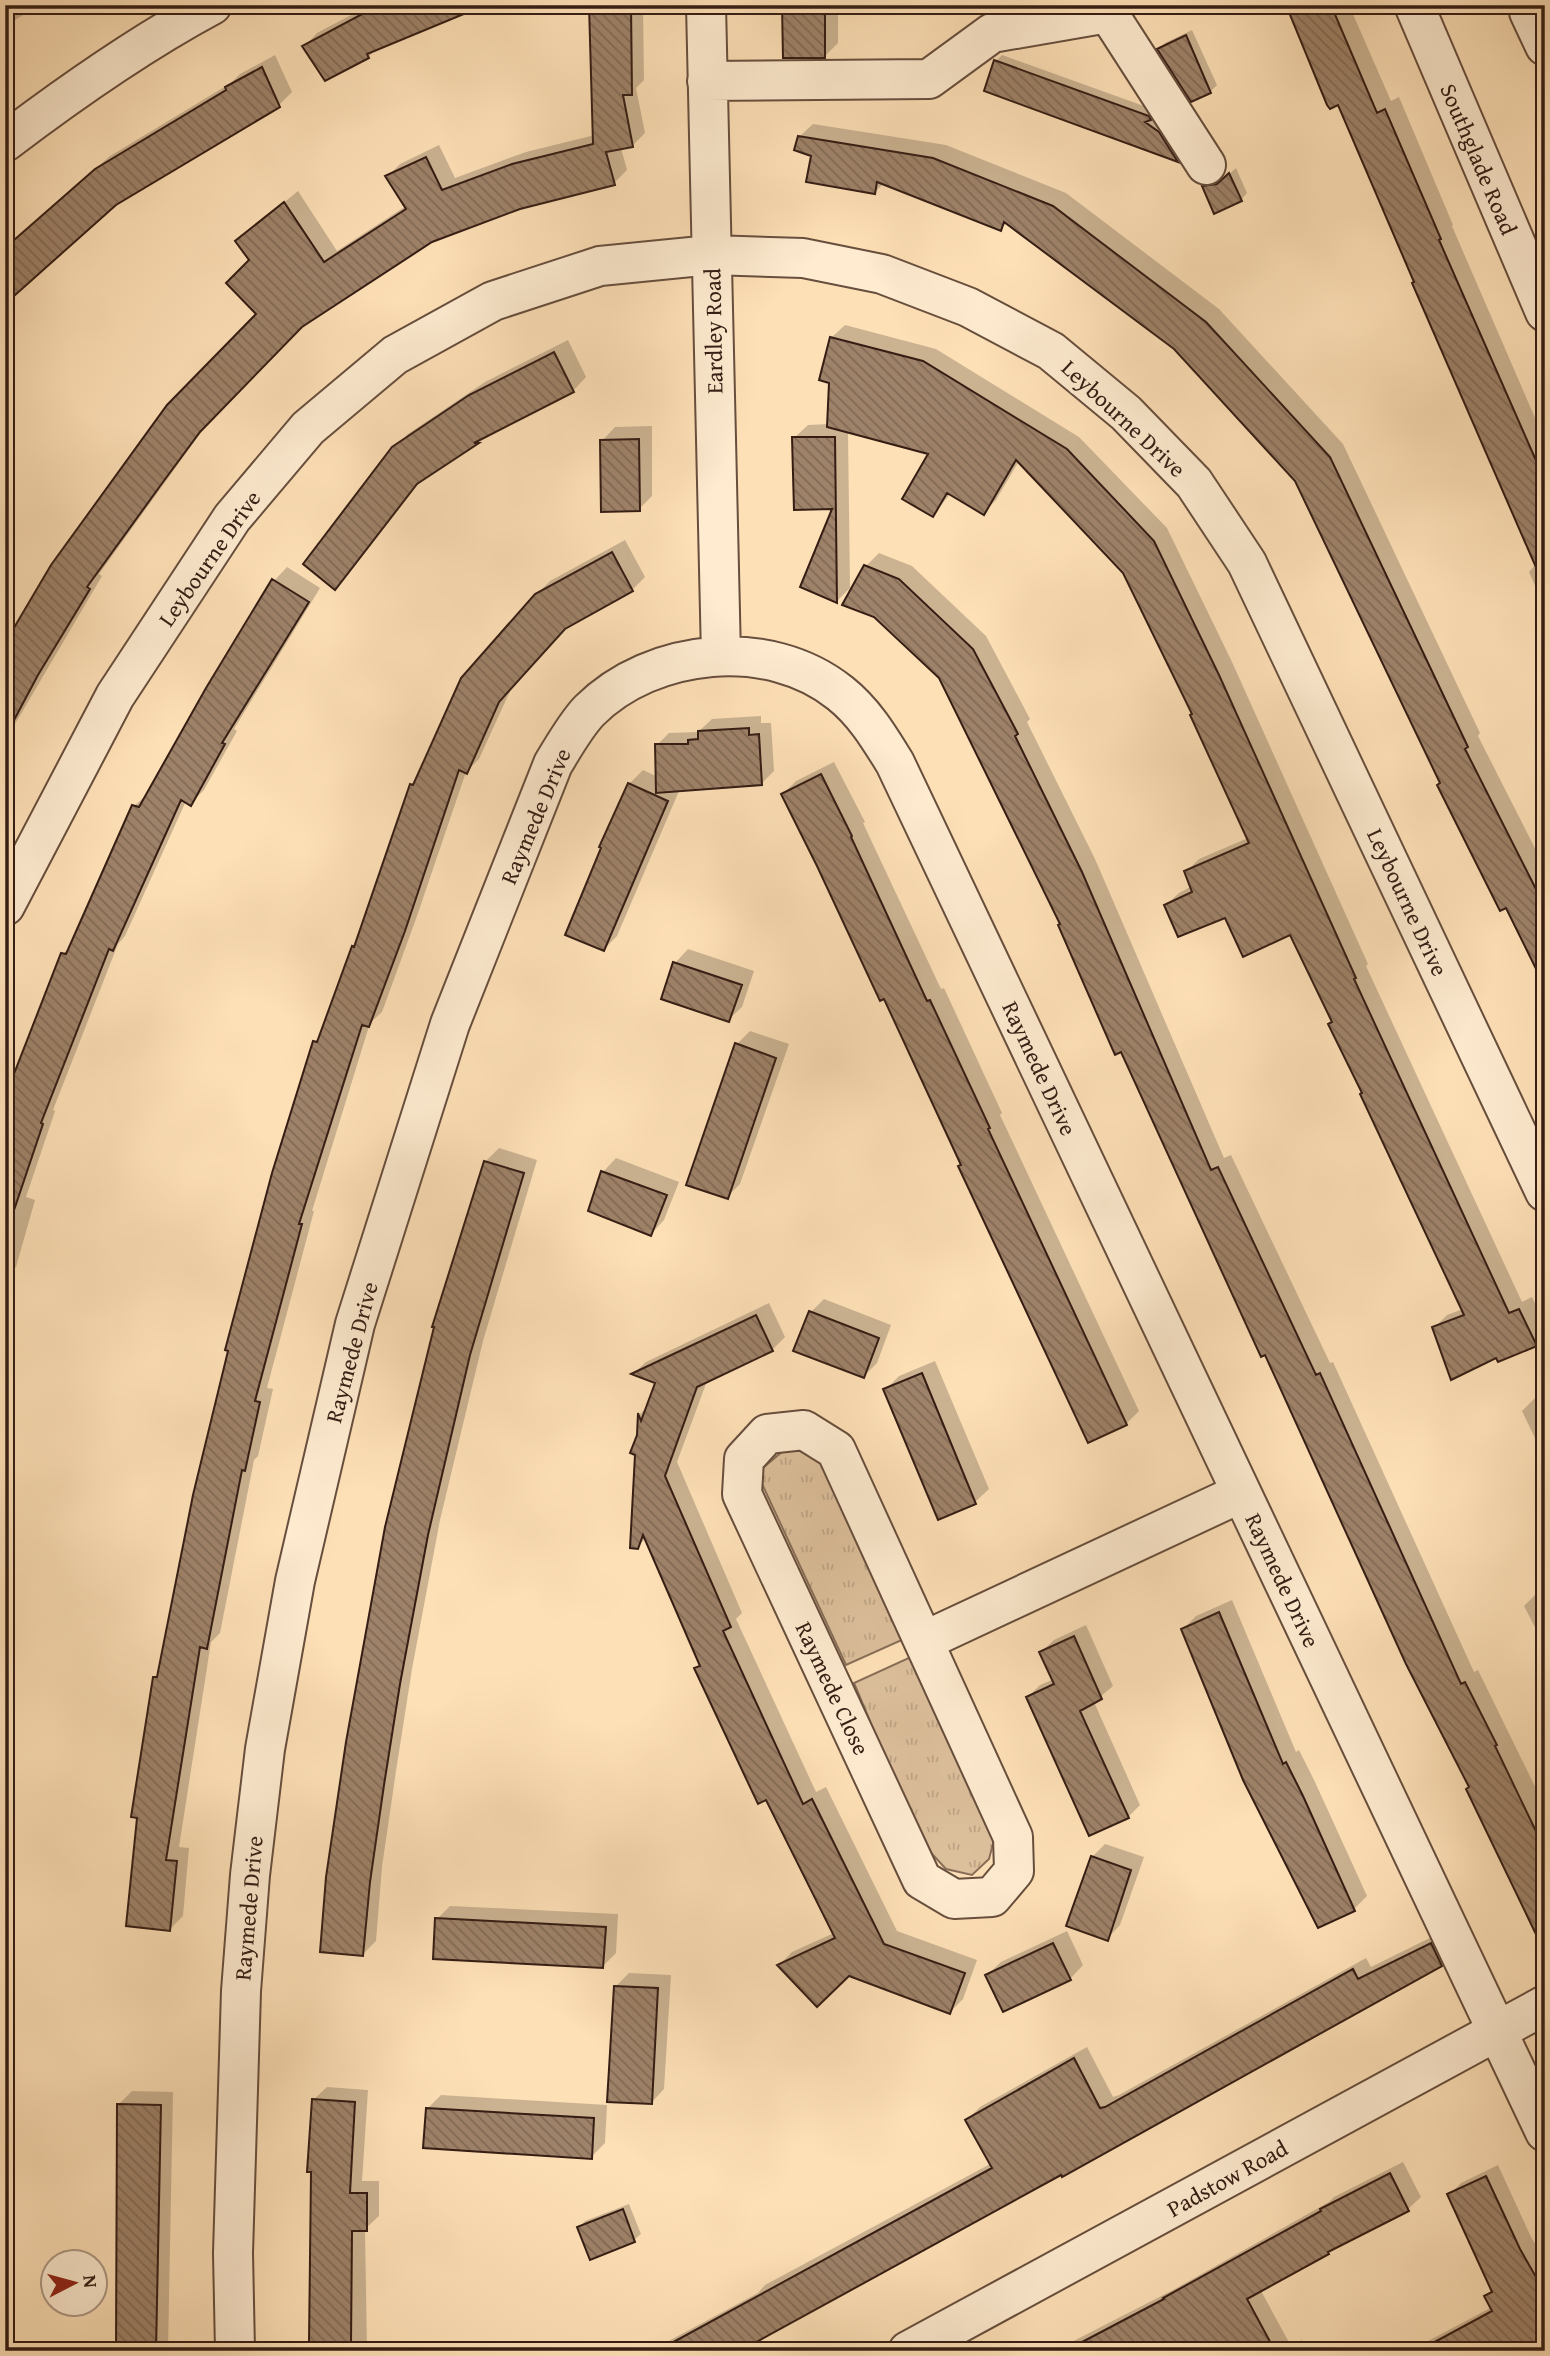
<svg xmlns="http://www.w3.org/2000/svg" width="1550" height="2356" viewBox="0 0 1550 2356" font-family="'Gentium Book Plus',serif">
	<style>
		.grass { fill: url(#grass-tufts); stroke: #886e58; stroke-width: 2 }
		.shadow { fill: #0003 }
		.building { fill: url(#building-back-hatch); stroke: #351d14; stroke-width: 2 }
		.lines { fill: none; stroke-linecap: round; stroke-linejoin: round }
		.minor-casing { stroke: #674e3d; stroke-width: 42 }
		.minor { stroke: #feebd0; stroke-width: 38 }
		.labels { text-anchor: middle; dominant-baseline: central; stroke-width: 7; stroke-linejoin: round; paint-order: stroke }
		.street-label { font-size: 23px; fill: #351d14; stroke: #feebd0 }
	</style>
	<defs>
		<pattern id="grass-tufts" width="24" height="20" patternUnits="userSpaceOnUse" patternTransform="scale(1.75)"><rect width="24" height="20" fill="#dcbf9b"/><path d="M3 7l-1-3M5 7V3M7 7l1-3M15 17l-1-3M17 17v-4M19 17l1-3" fill="none" stroke="#bda485"/></pattern>
		<pattern id="building-back-hatch" width="6" height="6" patternUnits="userSpaceOnUse" patternTransform="scale(1.75)"><rect width="6" height="6" fill="#9e8269"/><path d="M-1 5l2 2M0 0l6 6M5-1l2 2" fill="none" stroke="#826a55"/></pattern>
	</defs>
	<rect width="100%" height="100%" fill="#fee0b7"/>
	<filter id="stains"><feTurbulence type="fractalNoise" baseFrequency=".00286" numOctaves="4"/><feColorMatrix values="0 0 0 0 .2 0 0 0 0 .09 0 0 0 0 .02 0 0 0 .5 -.17"/></filter>
	<radialGradient id="worn" r=".72"><stop offset=".6" stop-color="#630" stop-opacity="0"/><stop offset="1" stop-color="#630" stop-opacity=".3"/></radialGradient>
	<path class="grass" d="M810 1448 824 1463 904 1639 846 1665 757 1473 783 1451Z
		M913 1656 995 1836 989 1859 972 1875 946 1869 920 1841 854 1683Z"/>
	<path class="shadow" d="M5 5H40L5 26Z
		M370 5H479L378 48 368 57 305 46 317 33Z
		M591 5H643L644 80 636 88 645 133 632 146 621 148 627 170 614 183 519 207 431 240 302 325 212 417 99 574 102 576 5 741V645L259 314 252 260 237 241 298 191 337 251 406 206 387 177 400 164 439 145 455 178 526 152 595 135Z
		M784 5H838V43L825 56Z
		M1288 5H1349L1391 101 1399 97 1453 225 1452 226 1545 441V608L1529 572 1536 564 1339 103Z
		M1192 30 1217 85 1210 92 1192 100 1159 49 1165 43Z
		M275 55 292 92 279 105 115 203 5 249 110 156 231 83 240 74Z
		M1002 55 1155 110 1156 112 1151 117 1165 126 1183 154 1177 160 986 90 996 61Z
		M813 124 946 145 1066 193 1219 309 1343 444 1480 733 1478 736 1545 868V984L1507 906 1441 783 1297 480 1175 348 1007 222 1001 229 884 183 875 192 813 155 799 137Z
		M1236 168 1247 193 1241 200 1204 186 1210 180 1225 178Z
		M845 325 936 349 1079 437 1167 528 1232 662 1368 964 1366 966 1522 1302 1532 1297 1545 1324V1336L1536 1345 1497 1356 1434 1328 1447 1315 1463 1309 1291 933 1226 915 1166 905 1179 893 1192 886 1186 872 1199 859 1248 838 1194 713 1125 572 1019 461 996 500 983 513 951 493 933 515 930 453 848 431 850 588 837 601 835 507 794 438 808 425 829 424 831 381 821 379 832 337Z
		M568 340 586 377 573 391 483 436 423 478 348 574 335 587 394 449 408 434 485 382Z
		M652 426V496L639 509 602 441 615 427Z
		M625 540 645 577 632 590 566 626 512 687 479 759 466 772 417 916 382 1012 370 1023 312 1211H314L267 1388 273 1389 258 1456 254 1460 220 1633 211 1642 179 1847 189 1848 183 1916 170 1929 155 1678 159 1673 315 1042 321 1036 353 947 358 942 412 785 536 595 550 581Z
		M879 553 912 566 986 636 1030 719 1027 722 1095 859 1224 1158 1231 1155 1330 1363 1333 1362 1474 1672 1478 1670 1545 1807V1911L1266 1352 1062 923 941 677 866 566Z
		M287 567 320 588 234 729 237 731 204 790 191 803 186 801 125 936 118 944 53 1110 55 1111 26 1197 35 1200 16 1267 5 1277V1102L63 954 72 945 134 806 149 793 274 581Z
		M761 716V723H771L774 771 761 784 679 791 617 936 604 949 629 784 643 770 658 777 657 745 669 733 698 732 712 719Z
		M834 762 865 822 863 823 941 989 944 988 1002 1113 1000 1115 1139 1411 1126 1424 962 1164 885 996 783 794 796 781Z
		M688 949 754 971 742 1007 728 1020 675 963Z
		M750 1031 789 1044 740 1184 727 1197 737 1044Z
		M499 1148 537 1160 483 1341 440 1520 412 1669 396 1771 382 1867 376 1941 363 1954 322 1951 485 1162Z
		M616 1158 679 1182 664 1220 651 1234 590 1210 603 1172Z
		M824 1299 891 1325 877 1363 864 1376 811 1312Z
		M769 1303 785 1337 772 1350 707 1381 677 1462 742 1613 736 1619 816 1792 826 1787 897 1931 977 1960 963 1999 950 2012 849 1974 779 1965 792 1952 834 1933 766 1798 696 1669 701 1664 646 1538 637 1547 640 1414 650 1404 658 1382 634 1373 646 1362Z
		M935 1361 989 1489 975 1502 939 1518 885 1390 899 1376Z
		M1545 1393V1459L1522 1411 1535 1398Z
		M1545 1589V1635L1540 1637 1524 1606 1537 1593Z
		M1232 1600 1296 1752 1299 1750 1315 1782 1367 1896 1354 1909 1319 1926 1183 1629 1196 1616Z
		M1086 1625 1113 1686 1094 1702 1140 1805 1128 1817 1028 1697 1040 1685 1054 1679 1041 1652 1054 1640Z
		M1105 1844 1144 1857 1120 1925 1107 1939 1092 1857Z
		M450 1906 618 1914 616 1953 603 1966 437 1919Z
		M1067 1931 1083 1965 1070 1979 987 1975 1001 1962Z
		M1444 1931 1454 1952 1441 1965 763 2336 756 2344 743 2351H650L758 2293 765 2285 992 2163 967 2120 980 2107 1087 2047 1113 2097 1119 2095 1366 1958 1371 1967Z
		M629 1973 671 1975 664 2089 651 2103 616 1986Z
		M327 2087 368 2090 362 2181H379V2216L365 2229 367 2351H310L313 2100Z
		M132 2091 173 2092 168 2351H117L119 2104Z
		M441 2095 607 2105 605 2143 591 2157 427 2109Z
		M1403 2162 1421 2197 1408 2209 1333 2247 1260 2289 1291 2346 1302 2340 1309 2351H1054L1173 2290 1329 2202 1334 2197Z
		M1498 2165 1531 2237 1545 2260V2351H1409L1492 2307 1486 2297 1493 2290 1449 2195 1461 2183Z
		M629 2204 641 2234 634 2240 591 2258 579 2228 585 2221Z"/>
	<path class="building" d="M379 5H483V6L367 54 369 58 325 81 302 46Z
		M589 5H631L632 95H623L633 147 606 152 615 185 520 209 432 242 302 327 200 432 163 482 87 587 90 589 38 675 5 737V643L51 565 167 405 256 314 226 283 249 260 235 241 284 202 324 262 406 209 385 176 426 157 442 190 512 164 593 144Z
		M782 5H825V58H783Z
		M1286 5H1331L1377 113 1385 109 1441 239 1439 240 1545 481V588L1412 283 1414 282 1338 105 1330 109 1327 105Z
		M1186 35 1211 93 1191 102 1157 49Z
		M994 60 1149 116 1151 120 1145 122 1159 132 1178 162 984 91Z
		M262 67 280 107 116 205 5 304V248L95 169 226 90 225 87Z
		M798 136 933 158 1053 206 1206 322 1330 457 1468 747 1465 749 1545 907V987L1506 908 1500 911 1437 785 1440 783 1295 481 1174 349 1004 222 1001 231 877 182 875 194 806 182 811 156 794 150Z
		M1229 173 1242 201 1214 214 1202 186 1217 184Z
		M830 337 923 361 1067 449 1154 541 1219 675 1356 978 1354 979 1509 1313 1519 1309 1537 1346 1498 1362 1496 1358 1451 1380 1432 1327 1464 1315 1360 1094 1362 1093 1328 1024 1332 1022 1290 935 1243 957 1225 918 1178 937 1164 905 1192 892 1184 871 1249 843 1190 715 1192 714 1123 573 1016 460 984 515 947 493 933 517 902 499 928 454 827 427 829 383 819 380Z
		M554 352 574 392 474 443H479L417 484 335 590 303 564 392 447 469 395Z
		M792 437H835L837 603 800 587 832 509 794 510Z
		M639 439 640 511 601 512 600 440Z
		M612 552 633 591 565 629 499 702 467 774 459 770 405 931 369 1027 362 1025 299 1224H302L255 1401 260 1402 245 1471 242 1470 207 1649 200 1647 166 1860 177 1861 170 1931 126 1926 137 1818 131 1817 153 1677H157L193 1495 228 1351 225 1350 272 1173 313 1041 317 1042 352 946 354 947 410 784 413 785 461 678 535 594Z
		M864 565 899 579 973 649 1018 734 1015 736 1082 872 1211 1170 1218 1167 1316 1375 1320 1373 1461 1684 1465 1682 1497 1745 1495 1746 1545 1850V1953L1466 1789 1469 1787 1406 1664 1265 1355 1261 1357 1121 1052 1115 1055 1058 925 1060 924 939 678 874 617 842 605Z
		M272 579 309 602 222 743 225 744 191 806 181 800 113 951 109 949 41 1123 43 1124 11 1219 5 1218V1097L61 953 66 954 132 805 139 807 206 688Z
		M749 728V735L759 734 762 785 656 793 655 744H688V740L698 739V731Z
		M821 774 852 836 851 837 927 1001 930 1000 990 1128 988 1129 1127 1425 1088 1443 958 1166 961 1165 884 999 880 1001 817 866 781 794Z
		M628 783 668 801 604 951 565 935 601 848 599 847Z
		M673 962 742 985 729 1022 661 999Z
		M735 1043 776 1058 728 1199 686 1185Z
		M484 1161 524 1173 470 1355 428 1535 400 1684 384 1785 370 1882 363 1956 320 1952 326 1877 346 1742 385 1527 434 1327H432Z
		M601 1171 667 1195 651 1236 588 1211Z
		M809 1311 879 1338 864 1378 793 1351Z
		M756 1315 773 1351 697 1387 665 1476 731 1627 723 1631 803 1804 812 1799 884 1944 965 1973 950 2014 849 1976 817 2007 777 1965 835 1938 766 1800 758 1804 694 1668 700 1666 643 1535 638 1549 630 1548 635 1455 630 1453 637 1435 638 1413 641 1421 655 1383 631 1374Z
		M922 1373 976 1504 938 1520 883 1389Z
		M1219 1612 1283 1764 1286 1762 1303 1796 1355 1911 1318 1928 1243 1780 1181 1629Z
		M1074 1636 1102 1699 1080 1711 1129 1818 1089 1836 1026 1697 1054 1684 1039 1652Z
		M1091 1856 1131 1870 1108 1941 1066 1926Z
		M435 1918 606 1927 603 1968 433 1959Z
		M1053 1943 1071 1980 1003 2012 985 1975Z
		M1431 1943 1442 1966 1062 2177 1061 2175 740 2351H657L992 2168 965 2120 1074 2058 1100 2108 1105 2107 1353 1969 1358 1979Z
		M614 1986 658 1988 652 2104 607 2102Z
		M312 2099 355 2102 350 2193H367V2231H352L351 2344 309 2343 311 2172H307Z
		M117 2104 161 2105 156 2351H116Z
		M426 2108 594 2118 592 2159 423 2148Z
		M1390 2173 1409 2211 1328 2252 1329 2254 1247 2299 1275 2351H1065L1164 2299 1163 2298 1321 2211 1320 2209Z
		M1486 2176 1520 2249 1545 2293V2351H1418L1492 2311 1484 2296 1492 2292 1447 2194Z
		M623 2209 635 2242 590 2260 577 2227Z"/>
	<g class="lines">
		<g class="minor-casing">
			<path id="minor" d="M706 5 721 656
				M1414 5 1545 312
				M1535 5 1529 12 1545 46
				M707 81 929 79 992 33 1108 13 1206 165
				M5 142C71 92 139 44 212 5
				M5 906 115 696 232 518 308 428 395 355 493 301 600 266 711 255 803 258 882 274 968 307 1051 351 1126 413 1194 483 1247 563 1545 1192
				M804 1430 836 1450 1013 1837 1014 1871 992 1897 954 1899 922 1880 742 1494 744 1459 767 1434Z
				M924 1641 1241 1493
				M235 2351 233 2253 241 1991 250 1875 265 1749 295 1581 355 1324 450 1024 553 764C564 746 575 726 589 711 652 648 769 636 840 693 864 712 879 737 895 763L1545 2132
				M908 2351 1545 2005"/>
		</g>
		<use href="#minor" class="minor"/>
	</g>
	<g class="labels">
		<g class="street-label">
			<text transform="translate(1479 159) rotate(67)">Southglade Road</text>
			<text transform="translate(713 331) rotate(-91)">Eardley Road</text>
			<text transform="translate(1124 418) rotate(43)">Leybourne Drive</text>
			<text transform="translate(209 558) rotate(-55)">Leybourne Drive</text>
			<text transform="translate(535 816) rotate(-67)">Raymede Drive</text>
			<text transform="translate(1408 902) rotate(65)">Leybourne Drive</text>
			<text transform="translate(1040 1068) rotate(65)">Raymede Drive</text>
			<text transform="translate(351 1352) rotate(-75)">Raymede Drive</text>
			<text transform="translate(1283 1580) rotate(65)">Raymede Drive</text>
			<text transform="translate(833 1688) rotate(65)">Raymede Close</text>
			<text transform="translate(248 1908) rotate(-85)">Raymede Drive</text>
			<text transform="translate(1227 2178) rotate(-29)">Padstow Road</text>
		</g>
	</g>
	<rect width="1550" height="2356" fill="none" stroke="#fee0b7" stroke-width="28"/>
	<rect x="7" y="7" width="1536" height="2342" fill="none" stroke="#351d14" stroke-width="3.5"/>
	<rect x="14" y="14" width="1522" height="2328" fill="none" stroke="#351d14" stroke-width="2"/>
	<g transform="translate(74 2283) rotate(84)"><circle r="33" fill="#feebd0" stroke="#ae9985" stroke-width="2"/>
	<path d="M0-5L12 26L0 18L-12 26Z" fill="#8f2418"/>
	<text y="-10" font-size="19" font-weight="bold" text-anchor="middle" fill="#351d14">N</text>
	</g>
	<rect width="100%" height="100%" filter="url(#stains)"/>
	<rect width="100%" height="100%" fill="url(#worn)"/>
</svg>
